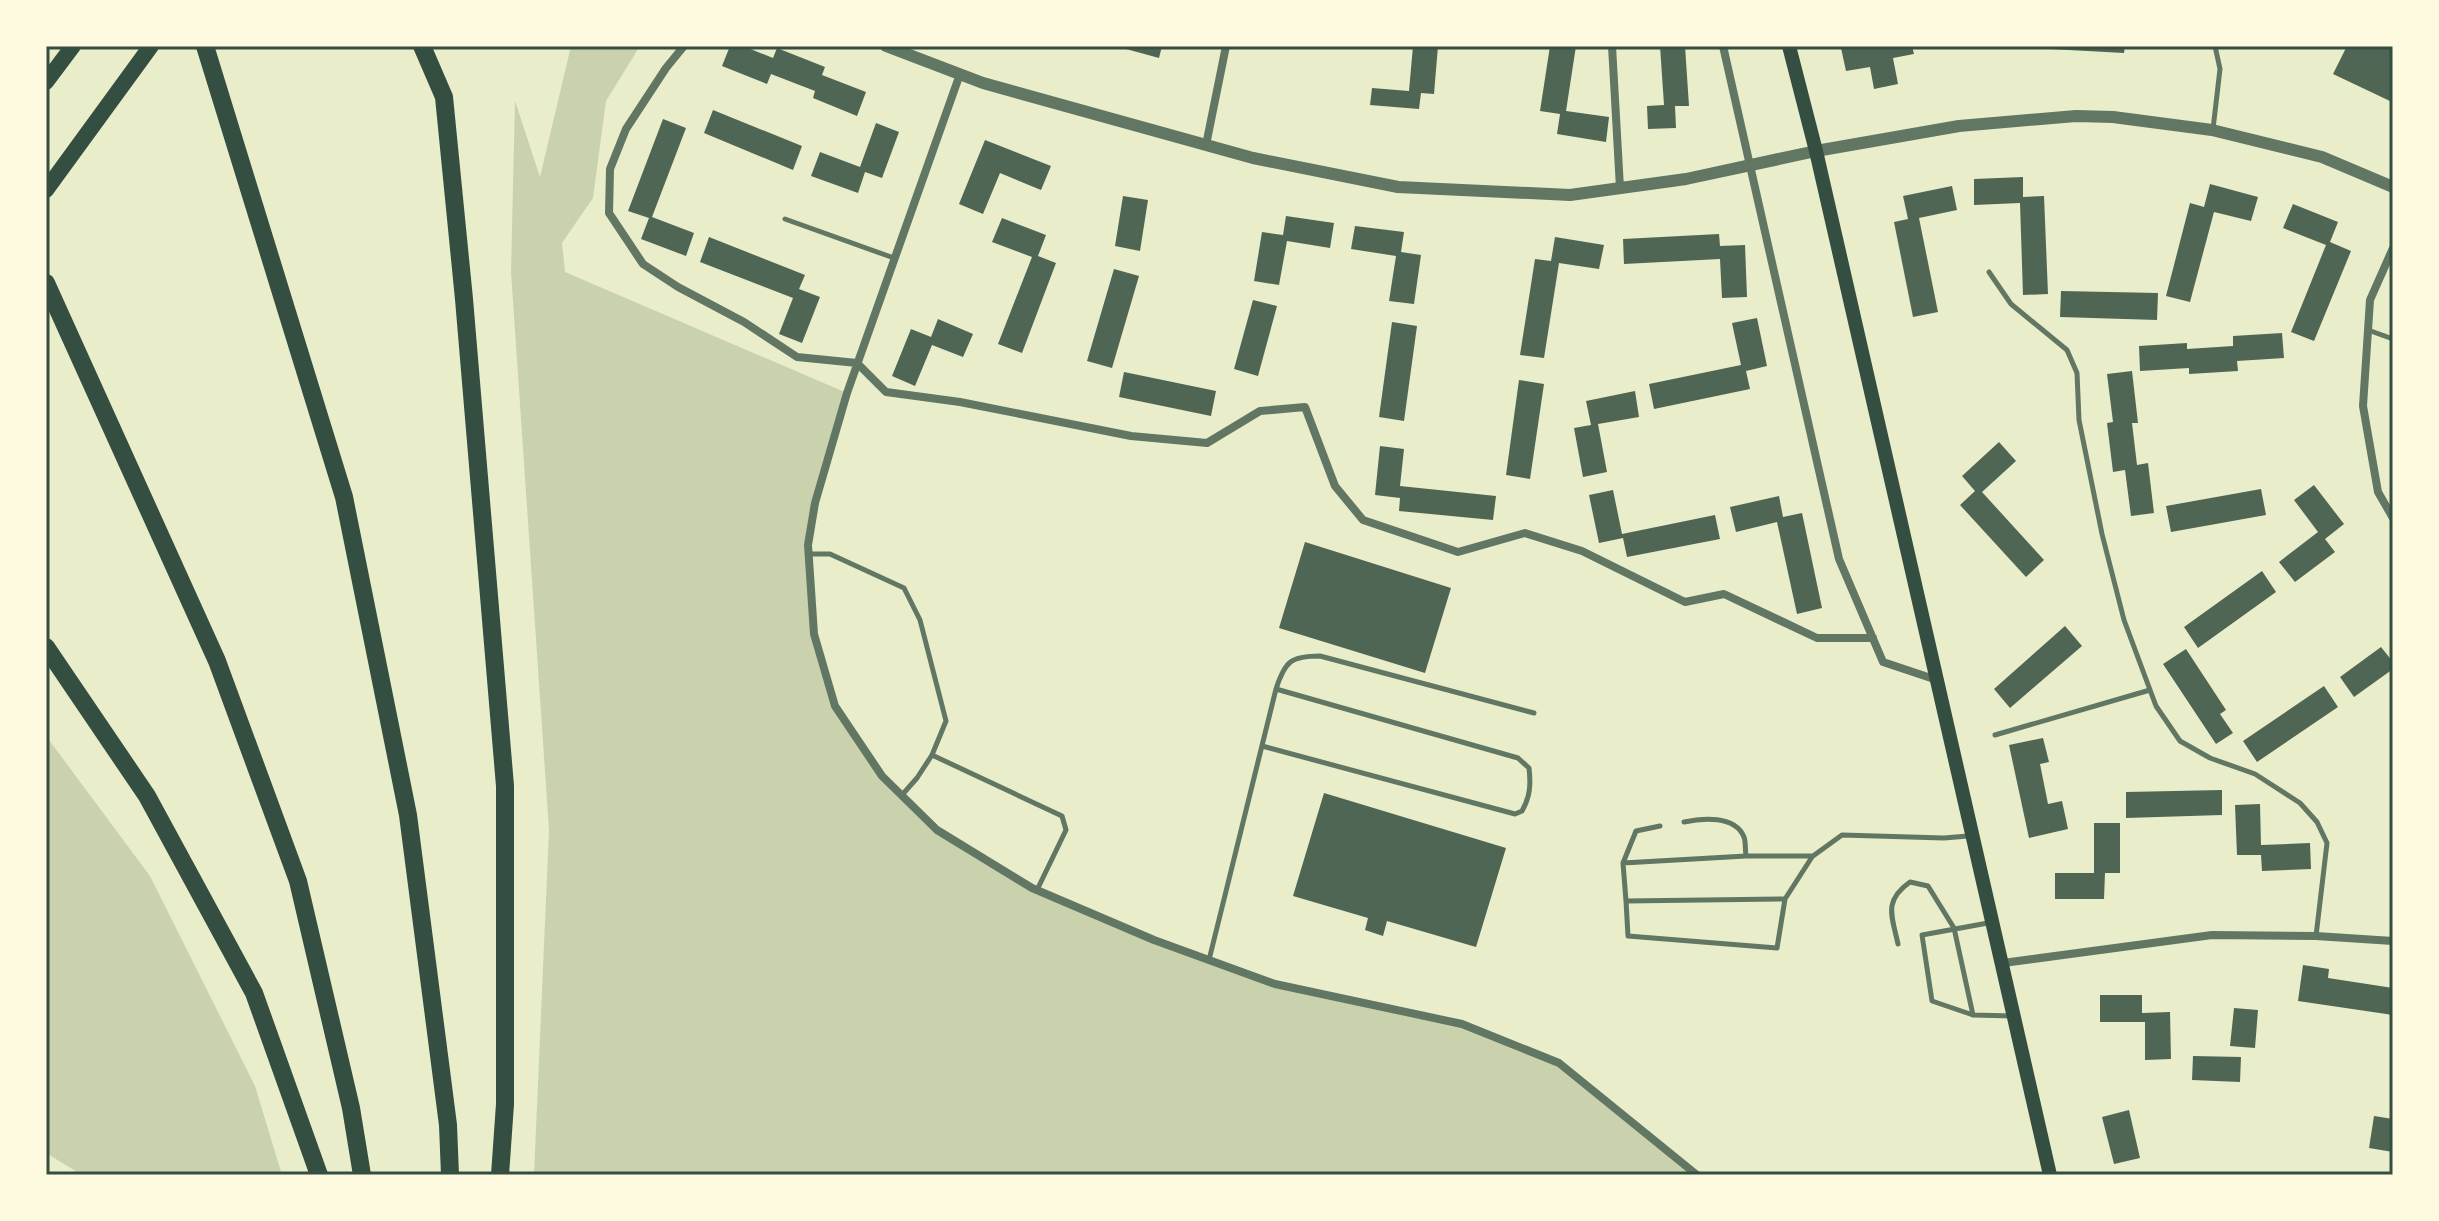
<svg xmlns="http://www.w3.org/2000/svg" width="2439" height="1221" viewBox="0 0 2439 1221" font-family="'Titillium Web',sans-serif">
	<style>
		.green { fill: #cad2ad }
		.building { fill: #4f6655 }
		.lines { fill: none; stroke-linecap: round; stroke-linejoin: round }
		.service { stroke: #617663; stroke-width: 5 }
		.minor { stroke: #617663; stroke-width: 8 }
		.tertiary { stroke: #617663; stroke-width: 12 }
		.secondary { stroke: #344e41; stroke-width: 14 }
		.primary { stroke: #344e41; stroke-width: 16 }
		.trunk { stroke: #344e41; stroke-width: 16 }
		.motorway { stroke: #344e41; stroke-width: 18 }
		.neatline { fill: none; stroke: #344e41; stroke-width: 3 }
	</style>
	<rect width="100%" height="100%" fill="#e9edc9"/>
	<path class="green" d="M571 46H640L606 101 593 198 562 243 565 272 847 393 808 545 814 634 836 707 882 776 937 830 1032 888 1275 984 1462 1024 1559 1063 1697 1175H534L549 830 511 272 515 101 540 177Z
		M46 736 150 876 255 1086 282 1175H82L46 1153Z"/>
	<path class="building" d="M730 46H743L773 58 777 48 825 67 822 75 866 92 857 116 813 98 815 91 771 74 767 84 722 66Z
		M1115 46H1162L1159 58Z
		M1413 46H1438L1434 94 1421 93 1419 109 1370 105 1372 88 1409 91Z
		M1550 46H1576L1566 111 1609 117 1606 142 1557 134 1560 114 1540 111Z
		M1660 46H1685L1689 106H1675L1676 128 1648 129 1647 106 1664 105Z
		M1853 46H1912L1914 54 1893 58 1898 84 1874 89 1870 67 1846 71 1841 48Z
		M2031 46H2125L2124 53 2031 48Z
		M2347 46H2393L2392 102 2333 74Z
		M713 110 802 146 793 170 704 133Z
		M663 119 686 128 652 217 694 233 686 256 641 239 649 218 628 211Z
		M876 123 899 132 882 178 865 172 858 193 811 176 820 152 860 167Z
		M985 140 1051 166 1041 190 1000 173 983 214 959 204Z
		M2023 177V197L2044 196 2048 294 2023 295 2020 203 1974 205V179Z
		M2210 184 2258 197 2251 221 2214 212 2190 302 2166 296 2190 203 2204 207Z
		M1952 186 1957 210 1919 218 1938 312 1913 317 1894 222 1908 219 1903 196Z
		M1123 196 1148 200 1140 251 1115 246Z
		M2293 204 2338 222 2330 242 2351 251 2314 341 2291 332 2326 245 2283 228Z
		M1286 216 1334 223 1330 248 1287 241 1279 285 1254 281 1262 232 1283 235Z
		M1002 218 1046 235 1038 256 1056 263 1022 353 998 344 1032 257 992 242Z
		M1355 226 1404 232 1401 252 1421 255 1414 304 1389 301 1396 256 1351 249Z
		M1719 234 1720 246 1745 245 1747 297 1722 298 1720 259 1624 264 1623 239Z
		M709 237 805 275 799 289 820 297 802 343 779 334 793 298 700 262Z
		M1555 237 1604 245 1599 269 1559 263 1544 358 1520 355 1535 259 1551 261Z
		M1114 269 1139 276 1112 368 1087 361Z
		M2061 291 2158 293 2157 320 2060 317Z
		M1253 300 1277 306 1258 376 1234 369Z
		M1757 318 1767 366 1746 371 1750 389 1654 409 1649 384 1741 365 1732 323Z
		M938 319 973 334 963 357 932 345 915 386 892 376 911 329 931 337Z
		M1392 322 1417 326 1404 421 1379 417Z
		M2282 333 2284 358 2237 361 2238 371 2189 374V368L2140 371 2139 346 2187 343V349L2233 346V336Z
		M2132 371 2138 423H2132L2137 465 2148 463 2154 513 2131 516 2125 470 2113 472 2107 423 2113 422 2107 374Z
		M1124 372 1216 391 1211 416 1119 397Z
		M1519 380 1544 384 1530 479 1506 475Z
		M1635 391 1639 417 1598 424 1607 472 1583 477 1574 428 1591 425 1586 401Z
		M1999 442 2016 461 1982 492 2044 560 2026 577 1960 505 1975 491 1962 476Z
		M1380 446 1404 449 1400 486 1496 496 1493 520 1399 511 1400 498 1375 495Z
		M2314 485 2344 524 2325 539 2335 552 2295 582 2279 562 2318 532 2294 500Z
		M2261 489 2266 515 2171 532 2166 506Z
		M1613 490 1622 534 1715 515 1720 539 1627 557 1623 538 1599 543 1589 495Z
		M1779 496 1783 517 1802 513 1822 608 1797 614 1777 522 1736 532 1730 507Z
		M1305 542 1451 588 1425 673 1279 628Z
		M2262 571 2276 592 2198 648 2184 627Z
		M2065 626 2082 646 2010 708 1994 689Z
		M2381 647 2393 662V669L2354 697 2340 677Z
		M2186 649 2226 710 2220 714 2233 733 2216 744 2163 664Z
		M2324 686 2338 707 2257 762 2243 741Z
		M2043 738 2049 762 2040 764 2048 804 2062 801 2068 829 2029 838 2009 745Z
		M2222 790V815L2126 818V792Z
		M1324 793 1506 848 1476 947 1387 921 1383 936 1365 930 1368 918 1293 896Z
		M2260 804 2261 845 2310 843 2311 869 2262 871 2261 855H2237L2235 805Z
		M2094 823H2120V873H2105L2104 899H2055V873H2094Z
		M2303 965 2329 969 2328 978 2393 988V1015L2298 1001Z
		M2100 995H2142V1013L2170 1012 2171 1059 2145 1060V1022H2100Z
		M2234 1008 2258 1010 2255 1048 2230 1046Z
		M2193 1056 2241 1057 2240 1082 2192 1080Z
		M2129 1110 2140 1158 2114 1164 2102 1117Z
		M2374 1116 2393 1119V1152L2369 1148Z"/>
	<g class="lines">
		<path class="service" d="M2213 129 2220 69 2215 46
			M785 219 894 258
			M1989 272 2011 304 2067 350 2077 373 2079 420 2102 534 2124 620 2156 706 2180 741 2210 758 2255 774 2300 803 2317 822 2327 843 2316 936
			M2368 330 2393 339
			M810 554H830L904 588 920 620 946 721 932 755
			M1995 735 2150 690
			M1262 746 1515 814 1522 811C1530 797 1531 785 1529 768L1518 758 1276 689
			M902 795 917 778 932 755 1062 816 1066 830 1037 890
			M1684 822C1702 818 1735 815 1744 837 1746 842 1745 851 1746 856H1813L1842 835 1944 838 1968 836
			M1660 826 1636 831 1623 863 1746 856
			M1623 863 1626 901 1785 899 1812 857
			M1626 901 1628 936 1777 948 1785 899
			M1988 923 1922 935 1932 1001 1973 1015 2013 1016
			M1898 944C1892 916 1883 901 1910 882L1928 886 1954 928 1973 1015
			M1209 960 1276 689C1285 661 1291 656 1320 656L1534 713"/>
		<path class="minor" d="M684 46 666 68 626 129 610 169 609 213 643 264 678 287 744 322 797 357 857 363 886 392 960 402 1131 436 1207 443 1260 411 1305 407 1335 486 1363 520 1458 552 1525 533 1582 551 1685 602 1724 594 1817 638H1873
			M1612 46 1620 188
			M1723 46 1839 559 1883 662 1937 680
			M960 74 847 393 815 503 808 545 814 634 835 706 882 776 937 830 1032 888 1154 940 1275 984 1462 1024 1559 1063 1697 1175
			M1206 145 1226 46
			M2393 248 2370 300 2363 406 2378 492 2393 518
			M2003 963 2212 935 2316 936 2393 941"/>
		<path class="tertiary" d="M886 46 983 83 1253 158 1398 187 1570 195 1686 179 1816 151 1959 126 2076 116 2113 117 2212 130 2322 157 2393 187"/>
		<path class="secondary" d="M1789 46 1816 151 2050 1175"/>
		<path class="primary" d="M46 190 151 46"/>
		<path class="trunk" d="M46 82 73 46"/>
		<path class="motorway" d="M205 46 344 497 408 815 448 1125 450 1175
			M422 46 444 97 464 299 505 786V1104L500 1175
			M46 283 217 661 298 881 351 1108 362 1175
			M46 647 147 796 254 993 319 1175"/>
	</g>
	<rect width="2439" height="1221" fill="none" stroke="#fefae0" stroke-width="96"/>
	<rect x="48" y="48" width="2343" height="1125" class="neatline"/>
</svg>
